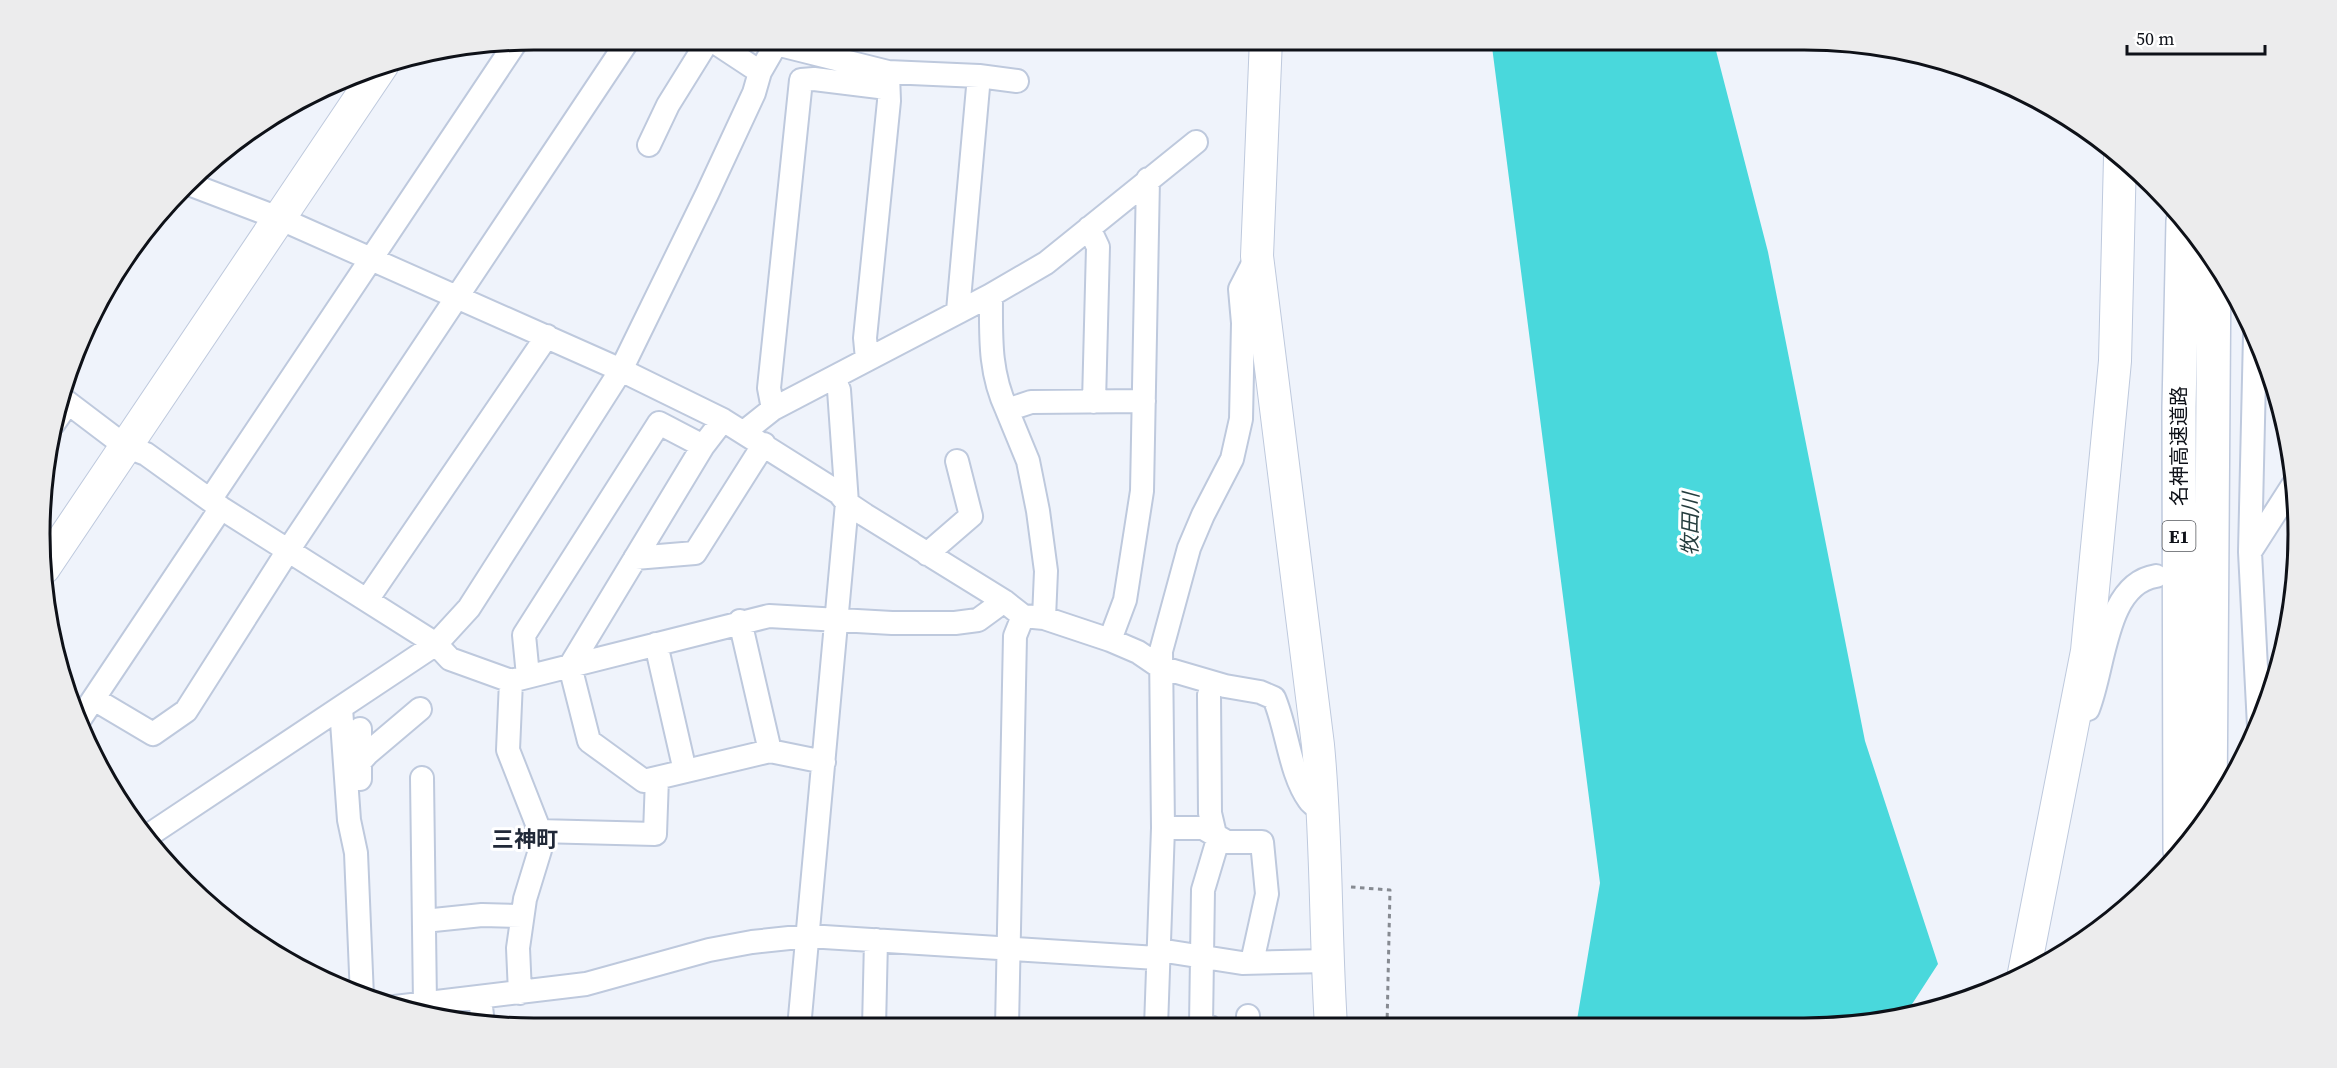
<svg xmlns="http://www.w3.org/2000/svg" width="2337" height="1068" viewBox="0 0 2337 1068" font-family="'Source Serif 4','Noto Sans JP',serif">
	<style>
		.water { fill: #49d8dc }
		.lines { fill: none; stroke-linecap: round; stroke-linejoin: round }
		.street-casing { stroke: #bec9dd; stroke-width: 26 }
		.secondary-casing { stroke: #bec9dd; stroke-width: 34 }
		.highway-casing { stroke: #bec9dd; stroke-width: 36 }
		.path { stroke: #868a91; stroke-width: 3; stroke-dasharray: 4.5 4.5; stroke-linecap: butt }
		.street { stroke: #fff; stroke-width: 22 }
		.secondary { stroke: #fff; stroke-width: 32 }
		.highway { stroke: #fff; stroke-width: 33 }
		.labels { text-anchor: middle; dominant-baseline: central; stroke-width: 6; stroke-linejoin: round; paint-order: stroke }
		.shield { fill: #fff; stroke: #56585d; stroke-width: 1.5 }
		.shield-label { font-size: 18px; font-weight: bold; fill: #0e1118 }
		.street-label { font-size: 20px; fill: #0e1118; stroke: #fff }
		.water-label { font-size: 21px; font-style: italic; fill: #253d3e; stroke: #fff }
		.quarter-label { font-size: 22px; font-weight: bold; fill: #212938; stroke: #fff }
		.rim { fill: none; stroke: #0e1118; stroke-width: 3 }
	</style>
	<rect width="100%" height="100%" fill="#eff3fb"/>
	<path class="water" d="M1491 39H1713L1768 252 1865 741 1938 964 1905 1015 1868 1025 1576 1026 1600 883Z"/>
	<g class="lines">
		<g class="street-casing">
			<path id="street" d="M710 39 760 72
				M776 44 888 72 979 76 1017 81
				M649 145 668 105 709 39
				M189 184 281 219 621 370 723 420 839 493 847 503 865 515 1004 601 1023 616 1044 618 1110 640 1138 652 1160 667 1225 686 1260 692 1274 698C1287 728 1290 774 1309 800 1312 805 1319 808 1324 811
				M1089 228 1098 247 1094 402
				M991 295 1046 263 1196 142
				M958 311 979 76
				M2255 335 2250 552 2259 726
				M867 359 865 338 889 101 888 74
				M63 399 125 446 146 454 221 508 436 644 450 659 511 681 769 616 892 623H955L978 620 1004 601
				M773 409 769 388 801 80 814 79 887 88
				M723 420 703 446 570 666 589 741 644 781 770 751 824 762
				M54 423 68 403
				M744 432 773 409 991 295C991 336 989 372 1007 410
				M210 500 516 42
				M2250 552 2293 485
				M927 554 971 516 957 461
				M635 558 695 553 764 444
				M367 600 547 336
				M1044 618 1046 571 1038 511 1028 461 1007 410 1031 402 1144 401
				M740 621 770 751
				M1110 640 1125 600 1142 491 1148 179
				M656 644 685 771
				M528 676 524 635 659 423 703 446
				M511 681 508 750 537 824 540 850 525 899 518 948 520 993
				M1209 695 1210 813 1217 843 1203 890 1201 1025 1210 1027
				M94 699 153 734 186 711 289 549 629 39
				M341 708 349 820 356 853 362 997
				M2079 712 2088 709C2105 667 2105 584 2156 576
				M78 722 221 508
				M359 763 368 753 420 709
				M422 778 425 1004
				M360 779V729
				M1163 828H1203L1227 842H1262L1267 894 1252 962
				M538 831 655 834 657 778
				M149 835 436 644 469 608 621 370 707 194 754 93 760 72 779 39
				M424 921 482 915 522 916
				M1159 950 1242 963 1327 961
				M480 998 483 1024
				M395 1007 586 984 709 950 752 942 808 936 1157 958
				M1248 1016V1027
				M1007 1027 1015 636 1023 616
				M1156 1027 1163 828 1161 651 1189 548 1203 515 1232 459 1241 419 1243 323 1240 289 1257 256
				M799 1028 847 503 839 390 834 378
				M874 1028 876 940"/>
		</g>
		<g class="secondary-casing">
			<path id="secondary" d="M1266 39 1257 256 1318 745C1327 839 1325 933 1331 1026
				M44 568 383 64
				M2024 973 2087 651 2115 361 2120 157"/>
		</g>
		<g class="highway-casing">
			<path id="highway" d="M2210 811 2214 259
				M2180 851 2179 407 2183 221"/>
		</g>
		<path class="path" d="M1351 887 1390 890 1387 1026"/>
		<use href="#street" class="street"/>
		<use href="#secondary" class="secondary"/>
		<use href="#highway" class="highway"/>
	</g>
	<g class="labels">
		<rect class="shield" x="2162.5" y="521" width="33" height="30" rx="4.5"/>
		<g class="shield-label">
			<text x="2179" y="536">E1</text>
		</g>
		<g class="street-label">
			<text transform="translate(2179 446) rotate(-90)">名神高速道路</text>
		</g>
		<g class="water-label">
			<text transform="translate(1690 524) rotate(-89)">牧田川</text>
		</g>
		<g class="quarter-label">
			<text x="525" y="839">三神町</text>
		</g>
	</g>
	<path d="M0 0H2337V1068H0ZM534 50H1804A484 484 0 0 1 2288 534V534A484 484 0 0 1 1804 1018H534A484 484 0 0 1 50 534V534A484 484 0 0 1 534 50Z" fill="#ececed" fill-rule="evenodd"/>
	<path class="rim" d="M534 50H1804A484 484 0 0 1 2288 534V534A484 484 0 0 1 1804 1018H534A484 484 0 0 1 50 534V534A484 484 0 0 1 534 50Z"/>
	<path d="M2127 45v9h138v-9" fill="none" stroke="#0e1118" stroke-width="3"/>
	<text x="2136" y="45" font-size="18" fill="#0e1118" stroke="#ffffff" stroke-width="4.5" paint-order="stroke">50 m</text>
</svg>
